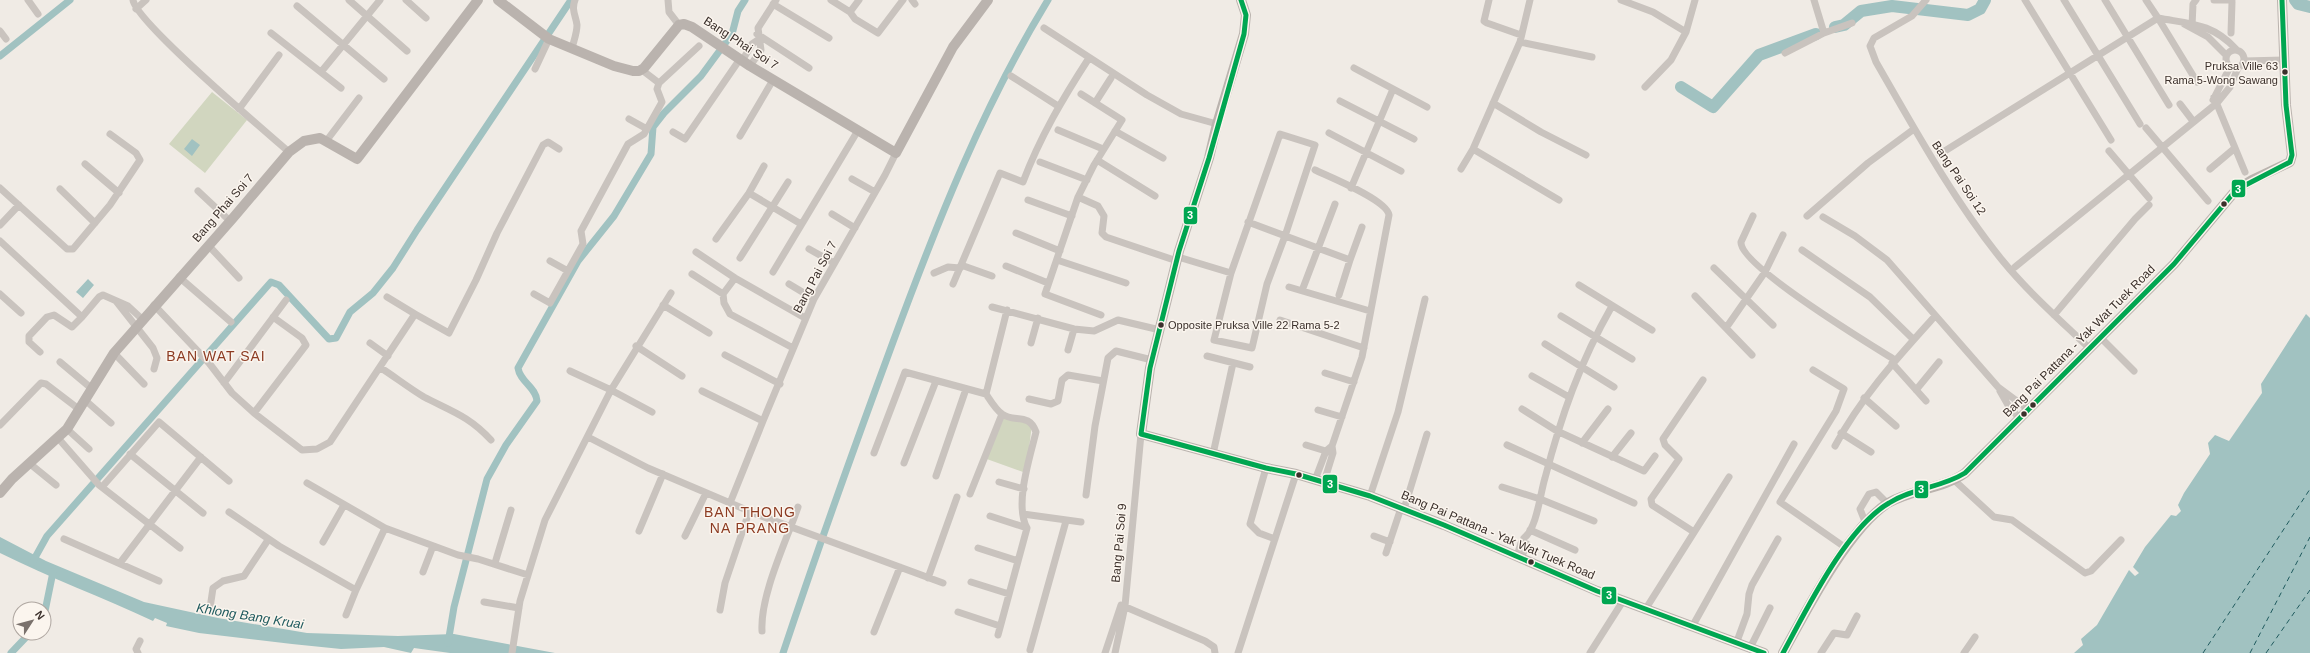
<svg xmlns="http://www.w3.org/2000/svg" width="2310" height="653" viewBox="0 0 2310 653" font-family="Helvetica,sans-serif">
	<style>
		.green { fill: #d1d6bf }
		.water { fill: #a1c2c1 }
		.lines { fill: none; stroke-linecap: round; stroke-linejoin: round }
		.canal { stroke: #a1c2c1; stroke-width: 7 }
		.river { stroke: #a1c2c1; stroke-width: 12 }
		.ferry { stroke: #1f5a5e; stroke-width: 1; stroke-dasharray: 5 4; stroke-linecap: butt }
		.street { stroke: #c9c3be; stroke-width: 7 }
		.secondary { stroke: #bab3ae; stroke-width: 10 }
		.bus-1-casing { stroke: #fbf5ee; stroke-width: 8 }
		.bus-1 { stroke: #00a651; stroke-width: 5 }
		.bus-dot { fill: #3b302b; stroke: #fbf5ee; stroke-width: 1.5 }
		.labels { text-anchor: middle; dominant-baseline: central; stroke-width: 3; stroke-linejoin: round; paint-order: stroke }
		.bus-label { font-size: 11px; fill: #3b302b; stroke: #fbf5ee; text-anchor: end }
		.street-label { font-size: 12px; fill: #3b302b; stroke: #fbf5ee }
		.water-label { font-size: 13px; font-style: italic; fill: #1f5a5e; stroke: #fbf5ee }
		.quarter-label { font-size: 14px; letter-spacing: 1px; fill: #8c3b22; stroke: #fbf5ee }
		.line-badge { stroke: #fbf5ee; stroke-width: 1.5 }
		.badge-label { font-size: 11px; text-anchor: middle; font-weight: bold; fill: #fff }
	</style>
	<rect width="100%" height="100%" fill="#f0ebe5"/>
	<path class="green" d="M212 92 247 120 205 173 169 144Z
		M1002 414 1032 424 1026 473 984 458Z"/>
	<path class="water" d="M192 139 200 145 192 156 184 149Z
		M88 279 94 285 83 298 76 292Z
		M2306 314 2310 318V653H2074L2083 645 2081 639 2097 625 2129 570 2135 576 2139 573 2133 567 2145 547 2171 515 2176 516 2181 511 2178 505 2184 493 2210 454 2208 443 2215 435 2229 441 2262 393 2261 384Z
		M0 537 46 561 144 602 218 618 307 633 398 636 454 634 555 653H450L414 648 411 653 384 647 341 649 292 644 199 633 166 626 167 623 155 618 153 621C102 597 50 578 0 553Z"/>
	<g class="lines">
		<path class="canal" d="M0 56 70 0
			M32 563 47 536 271 282 279 285 329 339 336 338 350 312 373 293 393 268 417 230 571 0
			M44 616 53 572
			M448 643 454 607 487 479 506 445 537 401C536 387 520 382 518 368L578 261 614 216 651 154 653 127 664 113 701 76 732 34 738 11 745 0
			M11 653 30 633
			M783 653C818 548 855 445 893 342 937 223 982 108 1048 0"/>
		<path class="river" d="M2295 0 2298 4 2310 7
			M1835 27 1844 25 1861 11 1892 6 1968 15 1980 9 1985 0
			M1681 87 1713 107 1759 55 1816 34"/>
		<path class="ferry" d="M2203 653 2310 489
			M2250 653 2310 537
			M2266 653 2310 590"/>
		<path class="street" d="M28 0 38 14
			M133 0C136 22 265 131 289 152
			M349 0 407 51
			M406 0 426 18
			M668 0 669 12 679 25
			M831 0 850 12 859 0
			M912 0 915 4
			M1489 0 1484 21 1487 23 1521 35
			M1621 0 1653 12 1686 32 1695 0
			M1926 0 1912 16 1874 38 1870 46 1876 62C1914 128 1954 201 2002 260 2028 292 2060 320 2090 349
			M2025 0 2111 140
			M2064 0 2140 124
			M2105 0 2169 105
			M2146 0 2158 18C2190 24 2212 23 2236 49
			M2214 0H2232
			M773 4 829 38
			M297 6 384 79
			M136 9 146 0
			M850 12 855 19 878 33 903 0
			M2184 24 2208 37 2226 55
			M2192 26 2193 4 2196 0
			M1044 28 1147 95 1181 114 1217 124
			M0 31 6 39
			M271 33 341 88
			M1824 33 1852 23
			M2231 33 2232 2
			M757 34 809 68
			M1520 42 1592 57
			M572 48C574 40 577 33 577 25 576 16 571 10 575 0
			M2226 59a9 9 0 1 1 18 0a9 9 0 1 1-18 0Z
			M1785 53 1824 33 1814 0
			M742 61 752 44 758 40
			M2244 61 2284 60
			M750 66 761 50 758 28 776 0
			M1354 68 1427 107
			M535 69 549 39
			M642 70 659 83
			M321 72 380 0
			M1011 76 1058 106
			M1645 87 1671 60 1686 32
			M1081 94 1122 120 1094 165 1078 197 1045 294 1101 315
			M2214 97 2245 172
			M2213 100 2230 67
			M1340 101 1414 139
			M1095 103 1111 78
			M1493 103 1541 132 1586 155
			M2180 104 2193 121
			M239 109 279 55
			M629 119 647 129
			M2146 128 2208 201
			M1058 130 1103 149
			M1115 131 1163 158
			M673 132 685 139 740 59
			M1329 133 1401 171
			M1280 134 1315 145 1285 236 1267 284 1252 348 1214 340 1231 273Z
			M740 136 773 80
			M327 140 359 98
			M1473 149 1559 200
			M2109 151 2149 198
			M1940 154 2158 18 2197 82
			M1097 160 1155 196
			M1040 162 1087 180
			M85 164 119 193
			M1461 169 1473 149 1520 42 1530 0
			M2210 169 2235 148
			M1315 170C1330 177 1387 200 1389 215L1362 357 1332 446 1333 453 1324 482
			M852 179 875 192
			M0 188 67 249H73L110 205 140 160 136 153 110 134
			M1351 188 1393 89
			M60 189 95 223
			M198 191 230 221
			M749 193 801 224
			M1078 197 1098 206 1104 216 1102 233 1106 237 1177 261
			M1028 200 1072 216
			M832 214 855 228
			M1753 216 1741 242C1739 265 1871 345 1895 360
			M1807 216 1868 163 1914 129
			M1823 217 1855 236 1887 260 1998 387 2029 410
			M1248 222 1350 260 1362 227
			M0 225 19 205
			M1016 233 1060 251
			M716 239 749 193 764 166
			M0 241 82 317 99 297 103 295 128 306 142 319
			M208 245 239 278
			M809 249 834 263
			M1802 250 1870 297 1913 339
			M696 252 735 278 805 318
			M1178 257 1231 273
			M740 258 788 182
			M1057 260 1126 283
			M550 261 568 271
			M961 265 992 276
			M1006 266 1048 283
			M2015 267 2217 103 2230 87 2238 68
			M1714 268 1773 325
			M773 272 857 132
			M934 273 948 267 960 268
			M692 274 723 294
			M179 277 231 322
			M735 278 723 294 724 303 730 314 793 348
			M789 284 814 299
			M953 284 1000 173 1023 182C1040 137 1063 98 1089 58
			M1579 285 1652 330
			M1289 287 1370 311
			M1303 288 1335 204
			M0 294 21 313
			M534 294 550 303 583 244 581 231 628 144 644 134 662 102 657 89 659 83 699 46
			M1339 295 1350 260
			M1695 296 1752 355
			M387 297 415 314
			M116 301 153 348 157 358 154 369
			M154 305 209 363 232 393 254 413 302 450 317 449 330 442 415 314 449 333 476 280 497 233 543 145 548 142 559 149
			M663 305 709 333
			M992 307 1074 329 1094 331 1118 320 1160 330
			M2054 315 2135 219 2149 205
			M1561 316 1632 359
			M1280 320 1364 348
			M1726 328 1765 272 1783 235
			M2101 338 2134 371
			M370 343 388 356
			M1031 343 1038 318
			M1545 344 1614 387
			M636 346 682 376
			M1068 350 1074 329
			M40 352 29 342V336L47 317 54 315 72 327 82 317
			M114 353 144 384
			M725 355 780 384
			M1207 356 1250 367
			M60 362 91 388
			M1892 363 1926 401
			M381 368C395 377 409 388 424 397 451 411 469 416 491 440
			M1813 370 1844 389 1836 411 1780 502 1846 548
			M570 371 611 390 652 412
			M1325 373 1354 382
			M1532 376 1569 397
			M224 383 286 300
			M1916 390 1939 362
			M702 391 763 421 814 299 885 175 896 153
			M2000 391 2008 405 2020 419
			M1864 398 1896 426
			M1029 399 1051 404 1058 401 1062 380 1068 375 1103 381
			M85 400 111 423
			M1522 409 1557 431 1644 471 1655 456
			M1318 410 1342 417
			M254 413 306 345 302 338 273 317
			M0 425 41 383 46 384 80 410
			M67 429 89 449
			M1841 433 1871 452
			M588 437 648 468 756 514 943 583
			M58 438 99 485 180 548
			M1582 443 1608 409
			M1306 445 1329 452
			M1507 445 1634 503
			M1835 446C1861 397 1898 357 1935 316
			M874 453 905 372 986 394
			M130 454 203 513
			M1213 454 1233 363
			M1612 457 1631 433
			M29 463 56 485
			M904 463 936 381
			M1266 468 1250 524 1259 533 1275 539
			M936 476 966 389
			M1315 480 1326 451 1332 446
			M1954 480 1994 517 2012 520 2085 573 2091 571 2121 540
			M999 482 1024 489
			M307 483 385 528 458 555 478 559 528 575
			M102 487 159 422 229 481
			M1502 487 1540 499 1594 521
			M970 494 1002 414
			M1086 495 1095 426 1108 358 1116 351 1152 360
			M1370 496 1398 412 1425 299
			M730 503 763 421
			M1404 509 1427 434
			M229 512 279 546 356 590 385 528
			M1023 514 1081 522
			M990 516 1027 528
			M1866 524 1860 509 1869 494 1876 492 1888 504
			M1530 530 1575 550
			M639 531 663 474
			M1694 532 1652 505 1651 499 1679 459 1665 445 1663 439 1703 380
			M685 536 706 493
			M1374 536 1390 542
			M1524 538C1537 528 1540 494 1545 478 1561 416 1580 362 1612 306
			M64 539 159 581
			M323 542 344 505
			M978 548 1018 561
			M1386 553 1401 508
			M1517 556 1521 543
			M1521 558 1527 544
			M120 563 201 457
			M495 563 511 510
			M423 572 433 546
			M928 578 957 497
			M971 582 1009 594
			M484 602 519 608
			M210 608 213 588 223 581 244 576 268 540
			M720 610 725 583 749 512
			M1645 610 1729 477
			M958 612 1000 626
			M346 615 356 590
			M1692 627 1794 444
			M762 631C760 595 786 542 798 507
			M874 632 900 567
			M998 635 1027 528C1014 505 1030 457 1036 432 1029 412 1014 423 1002 414 996 410 990 400 986 394L1007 310
			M1736 644 1747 614 1749 594 1752 585 1778 539
			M1750 648 1770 608
			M1030 650 1066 521
			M138 653 136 649 140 641
			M512 653 520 601 545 520 611 390 671 293
			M1105 653 1121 605 1205 641 1214 647 1215 653
			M1115 653 1125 606 1141 434
			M1238 653 1296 474
			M1590 653 1623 601
			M1821 653 1834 633 1847 635 1857 616
			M1964 653 1975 637"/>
		<path class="secondary" d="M498 0 549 39 614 66 633 71H639L644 68 679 25 684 24 692 27 750 66 896 153 953 47 988 0
			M1241 0 1246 15 1244 34 1217 124 1209 158 1179 251 1150 368 1141 434 1266 468 1296 474 1370 496 1444 525 1597 591 1764 653
			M0 493 12 479 67 429 114 353 233 218 289 152 304 141 320 138 357 159 478 0
			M1783 653C1806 611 1849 528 1888 503 1912 489 1943 489 1965 473L2174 264 2236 190 2252 180 2290 162 2292 155 2286 105 2282 0"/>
		<g class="bus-1-casing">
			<path id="bus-1" d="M1141 434 1266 468 1296 474 1370 496 1444 525 1597 591 1764 653
				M1141 434 1150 368 1179 251 1209 158 1244 34 1246 15 1241 0
				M1783 653C1807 609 1846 528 1889 503 1912 488 1941 488 1965 473L2174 264 2236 190 2290 162 2292 155 2286 105 2282 0"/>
		</g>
		<use href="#bus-1" class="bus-1"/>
	</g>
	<g class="bus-dot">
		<circle cx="2285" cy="72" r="3.5"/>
		<circle cx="2224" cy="204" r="3.5"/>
		<circle cx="1161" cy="325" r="3.5"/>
		<circle cx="2033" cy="405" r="3.5"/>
		<circle cx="2024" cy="414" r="3.5"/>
		<circle cx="1299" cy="475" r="3.5"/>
		<circle cx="1531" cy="562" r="3.5"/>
	</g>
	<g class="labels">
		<g class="bus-label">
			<text x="2278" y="66">Pruksa Ville 63<tspan x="2278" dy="14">Rama 5-Wong Sawang</tspan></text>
			<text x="1168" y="325" text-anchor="start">Opposite Pruksa Ville 22 Rama 5-2</text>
		</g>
		<g class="street-label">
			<text transform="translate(741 43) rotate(33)">Bang Phai Soi 7</text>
			<text transform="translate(1959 178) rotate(56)">Bang Pai Soi 12</text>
			<text transform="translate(223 208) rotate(-49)">Bang Phai Soi 7</text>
			<text transform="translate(815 277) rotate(-62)">Bang Pai Soi 7</text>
			<text transform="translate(2079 341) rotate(-45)">Bang Pai Pattana - Yak Wat Tuek Road</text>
			<text transform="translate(1498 535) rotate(23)">Bang Pai Pattana - Yak Wat Tuek Road</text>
			<text transform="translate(1119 543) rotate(-85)">Bang Pai Soi 9</text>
		</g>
		<g class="water-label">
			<text transform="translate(250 616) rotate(9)">Khlong Bang Kruai</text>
		</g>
		<g class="quarter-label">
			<text x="216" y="356">BAN WAT SAI</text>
			<text x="750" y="512">BAN THONG<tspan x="750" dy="16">NA PRANG</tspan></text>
		</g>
	</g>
	<g class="line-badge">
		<rect x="2231" y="179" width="15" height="19" rx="4" fill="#00a651"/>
		<rect x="1183" y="206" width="15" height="19" rx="4" fill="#00a651"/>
		<rect x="1322" y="474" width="16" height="20" rx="4" fill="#00a651"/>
		<rect x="1914" y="480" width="15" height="19" rx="4" fill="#00a651"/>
		<rect x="1601" y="586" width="16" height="19" rx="4" fill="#00a651"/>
	</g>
	<g class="badge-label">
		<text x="2238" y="193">3</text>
		<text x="1190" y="219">3</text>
		<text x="1330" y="488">3</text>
		<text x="1921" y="493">3</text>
		<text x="1609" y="599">3</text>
	</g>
	<g transform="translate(32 621) rotate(54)"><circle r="19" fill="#fbf5ee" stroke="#aea6a0"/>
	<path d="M0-3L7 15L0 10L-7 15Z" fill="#7a716c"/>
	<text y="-6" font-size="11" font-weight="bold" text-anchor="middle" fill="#3b302b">N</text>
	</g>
</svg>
